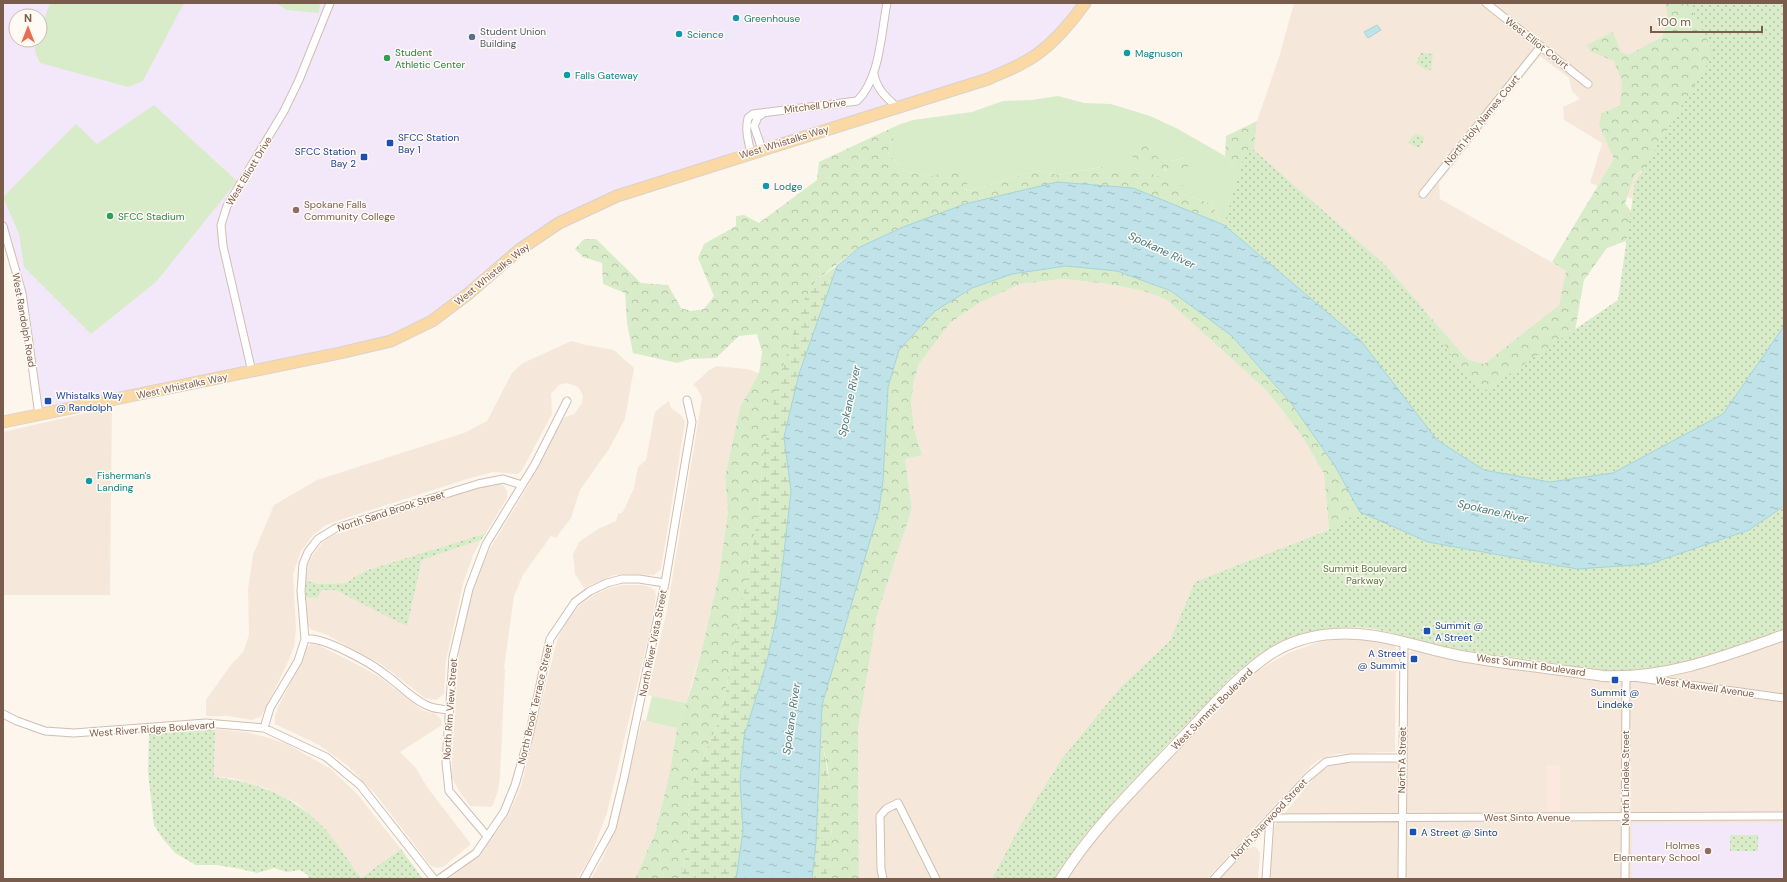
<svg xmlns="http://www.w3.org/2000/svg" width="1787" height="882" viewBox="0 0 1787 882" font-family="'DM Sans',sans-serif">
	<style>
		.residential { fill: #f5e8da; fill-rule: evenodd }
		.commercial { fill: #fde8e0 }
		.education { fill: #f3e8fa; fill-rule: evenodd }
		.grass { fill: #d8ecc9; fill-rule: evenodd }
		.forest { fill: url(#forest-crowns); fill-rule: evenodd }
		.wetland { fill: url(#wetland-marsh) }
		.park { fill: url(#park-dots) }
		.water { fill: url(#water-ripples); stroke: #a5d3da }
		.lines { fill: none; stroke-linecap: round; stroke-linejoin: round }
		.street-casing { stroke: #d1beb0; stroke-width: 9 }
		.secondary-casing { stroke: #d6c0b0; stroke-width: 12 }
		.primary-casing { stroke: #dad1cd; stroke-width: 13 }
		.street { stroke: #fff; stroke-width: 7 }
		.secondary { stroke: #fff; stroke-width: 10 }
		.primary { stroke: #fbd9a5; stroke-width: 11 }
		.culture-dot { fill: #0f9aa8; stroke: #fffaf3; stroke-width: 1.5 }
		.service-dot { fill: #5c6f8a; stroke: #fffaf3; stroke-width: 1.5 }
		.leisure-dot { fill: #2e9e5b; stroke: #fffaf3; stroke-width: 1.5 }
		.transit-dot { fill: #1a4fb4; stroke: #fffaf3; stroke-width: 1.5 }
		.education-dot { fill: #8d6e63; stroke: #fffaf3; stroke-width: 1.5 }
		.labels { text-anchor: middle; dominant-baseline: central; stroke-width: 3; stroke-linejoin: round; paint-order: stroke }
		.culture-label { font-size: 10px; fill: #0d838f; stroke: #fffaf3; text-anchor: start }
		.service-label { font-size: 10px; fill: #4e5e75; stroke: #fffaf3; text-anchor: start }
		.street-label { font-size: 10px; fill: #7a5c4d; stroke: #fffaf3 }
		.leisure-label { font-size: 10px; fill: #27864d; stroke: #fffaf3; text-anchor: start }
		.transit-label { font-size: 10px; fill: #164399; stroke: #fffaf3; text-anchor: start }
		.education-label { font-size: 10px; fill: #785e54; stroke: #fffaf3; text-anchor: start }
		.park-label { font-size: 10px; fill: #537a41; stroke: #fffaf3 }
		.water-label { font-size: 11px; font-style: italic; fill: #437c86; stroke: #fffaf3 }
	</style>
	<defs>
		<pattern id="forest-crowns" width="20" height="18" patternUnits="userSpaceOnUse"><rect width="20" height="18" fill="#d8ecc9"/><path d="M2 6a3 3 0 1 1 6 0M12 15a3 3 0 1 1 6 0" fill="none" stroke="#b4c2a5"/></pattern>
		<pattern id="wetland-marsh" width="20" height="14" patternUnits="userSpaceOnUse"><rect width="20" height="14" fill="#d8ecc9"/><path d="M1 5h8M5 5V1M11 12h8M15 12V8" fill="none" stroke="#b4c2a5"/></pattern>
		<pattern id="park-dots" width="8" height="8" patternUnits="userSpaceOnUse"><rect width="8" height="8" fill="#d8ecc9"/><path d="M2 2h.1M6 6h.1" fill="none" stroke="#b4c2a5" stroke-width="1.8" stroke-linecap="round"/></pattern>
		<pattern id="water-ripples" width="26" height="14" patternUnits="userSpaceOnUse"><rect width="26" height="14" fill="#bfe3e8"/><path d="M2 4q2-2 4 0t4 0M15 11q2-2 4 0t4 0" fill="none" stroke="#a0bbbe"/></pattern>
	</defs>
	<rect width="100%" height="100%" fill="#fdf6ec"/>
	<path class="residential" d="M1294 3H1688L1633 199 1590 183 1602 143 1564 120 1563 107 1580 99 1572 91 1569 78 1540 56 1439 183 1440 199 1567 271 1559 305 1484 364 1467 359 1384 264 1254 150 1257 121 1280 54Z
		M1063 279 1109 284 1144 291 1167 300 1267 391 1302 436 1324 474 1329 530 1195 582 1170 641 1121 687 1022 823 992 879H859L858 730 877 615 912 509 905 459 922 455 914 428 911 402 914 381 919 364 950 323 979 303 1020 284Z
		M571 341 586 345 614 350 634 368 625 419 609 449 580 490 571 518 556 538 551 536 523 575 514 596 504 668 505 669 500 777 498 791 493 805 491 807 470 806 459 791 451 776 459 651 472 594 479 570 486 555 526 489 562 420 565 417 574 414 582 403 583 395 578 387 573 385 566 383 559 385 551 394 552 414 521 472 517 474 493 472 467 479 334 522 326 525 313 535 301 551 293 574 296 629 294 647 287 664 261 717 252 720 228 716H206V700L230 666 243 652 249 635 248 589 253 555 274 505 317 480 464 433 487 421 512 373 523 363Z
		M717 366 747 369 759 373 740 407 725 477 728 512 719 574 702 649 686 703 647 695 667 610 702 398 697 388 693 385 709 370Z
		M669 401 671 408 682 416 685 422 661 569 654 575 630 574 614 575 584 588 575 574 573 555 579 542 598 529 616 521 618 514 623 512 634 488 638 467 646 460 655 412 663 405Z
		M112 407 110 595H3V432Z
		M500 483 503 485 507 491V498L486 533 365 571 345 583 317 584 305 580 308 565 312 556 323 542 334 535 484 486Z
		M481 540 473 555 463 584 446 661 444 694 436 700 425 698 381 664 325 634 312 630 308 626 306 597 317 598 323 590H335L407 625 422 560Z
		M622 585H642L650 587 655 591 656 596 651 626 607 813 590 858 577 879H448L479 852 500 827 511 809 521 786 556 644 564 624 579 606 594 595 607 589Z
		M1336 639H1364L1391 643 1396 648 1395 752 1337 754 1320 759 1312 765 1207 879H1068L1084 853 1106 824 1235 689 1252 674 1288 653 1316 643Z
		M1784 640V823H1632V879H1267L1270 831 1316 775 1327 767 1342 763 1407 762V657L1410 651H1418L1461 660 1662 676 1692 671ZM1546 765 1560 766V811H1546Z
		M311 644 318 645 362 667 381 678 422 710 436 714 441 719 442 725 400 752 416 768 427 787 471 844 443 867 436 868 430 865 376 795 348 766 319 745 275 724V716L278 707 301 663 305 649Z
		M642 720 677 728 670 771 655 833 635 879H591L605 853 614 831Z
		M215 729 246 732 266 737 289 745 331 769 358 795 401 849 361 878 325 829 298 804 266 788 232 778 214 777Z
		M1252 847H1256L1260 853 1258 879H1220L1248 849Z"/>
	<path class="commercial" d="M1546 765H1560V811H1546Z"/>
	<path class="education" d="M3 3H1085L1028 60 683 174 559 223 468 294 391 341 39 415 22 293 3 226ZM16 16H40V40H16Z
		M1632 823H1784V879H1632Z"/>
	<path class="grass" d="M50 3H184L143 81 128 87 40 63C36 55 33 49 36 40H40V29Z
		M276 3H320L319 13 287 10Z
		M1058 96 1084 103 1111 104 1150 116 1178 129 1225 156 1238 171 1240 191 1251 247 1224 225 1211 204 1195 198 1187 187 1101 167 1058 175 1041 171 1031 172 970 191 934 176 907 172 888 154 898 125 913 120 972 112 1003 101 1032 100ZM1144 145C1160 161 1164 165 1186 157L1165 171Z
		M154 105 237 181 156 282 91 334 24 267 19 234 3 197 76 124 97 144Z
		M652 696 686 703 677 728 646 721Z"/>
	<path class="forest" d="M1664 3H1784V326L1550 482 1240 191 1238 171 1225 156 1226 136 1257 121 1254 151 1384 264 1467 359 1484 364 1559 305 1566 271 1552 262 1614 159 1599 125 1601 114 1620 105 1622 83 1614 61 1590 51 1587 45 1613 32 1621 52 1628 55 1662 37C1666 25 1670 15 1664 3ZM1669 155 1627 385 1571 353 1584 280 1607 248 1626 241 1638 234V222L1625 203 1635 174Z
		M898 125 888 154 907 172 934 176 954 167 963 173 968 180 966 190 970 191 1031 172 1041 171 1058 175 1101 167 1149 173 1187 187 1195 198 1211 204 1224 225 1133 188 1057 182 965 204 903 227 860 247 816 280 763 453 759 510 721 716 694 779 688 807 689 844 680 879H635L655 833 670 771 677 728 692 686 702 649 719 574 728 512 725 477 740 407 759 373 762 352 757 334 739 336 716 358 690 359 677 363 633 353 627 323 625 293 603 284 602 263 583 257 575 249 584 239H596L641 283 668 285 681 308 691 311 704 309 714 296 698 258 704 244 736 226V216L744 215 759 223 817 180 819 162Z
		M1135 144 1145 145C1160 161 1164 165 1187 157L1191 161 1189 166C1169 176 1152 166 1133 158L1130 151Z
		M1066 266 1117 271 1171 291 1232 336 1291 403 1335 466 1360 512 1402 531 1397 550 1291 619 1007 874 999 866 1022 823 1062 759 1121 687 1170 641 1195 582 1329 530 1324 474 1302 436 1267 391 1167 300 1144 291 1109 284 1063 279 1020 284 979 303 950 323 919 364 914 381 911 402 914 428 922 455 905 459 912 509 877 615 858 730 859 879H826L832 831 828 769 820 733 822 705 879 510 883 481 888 387 899 350 935 311 972 288 1012 274Z"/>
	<path class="wetland" d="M837 266 799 374 784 437 791 491 777 615 767 661 744 737 740 781 743 831 736 879H680L689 844 688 807 694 779 721 716 759 510 763 453 778 381 805 298 816 280Z
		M820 733C831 780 837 831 826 879H812L816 842Z"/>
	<path class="park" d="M1688 3H1784V326L1723 414 1613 473 1550 482 1484 470 1437 440 1361 341 1224 225 1245 153 1254 150 1384 264 1421 306 1460 370 1483 392 1618 300 1635 182 1714 53Z
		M1421 53 1433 54 1431 70 1424 69 1416 63Z
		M1416 134 1425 137 1420 148 1408 143 1412 137Z
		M1784 506V631C1732 648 1679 672 1624 672 1597 672 1572 666 1546 662 1514 657 1482 654 1450 648 1425 643 1400 634 1374 629 1320 621 1270 643 1230 678L1115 800 1080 843 1056 879H992L1022 823 1062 759 1121 687 1170 641 1195 582 1329 530 1360 512 1428 542 1577 569 1649 564 1749 530Z
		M486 533 481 540 422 560 407 626 335 590H323L317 598 306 597 305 580 317 584 345 583 365 571Z
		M215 729 214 777C257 781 295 797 325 829 338 844 349 862 361 878L401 849 423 879H308V875L300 870 287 872 274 868 257 873 241 869 217 865H196L175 853 163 839 154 825 148 772 149 734Z
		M1730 835H1758V851H1730Z"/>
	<path class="water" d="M1377 25 1381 30 1368 38 1364 32Z
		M1057 182 1133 188 1224 225 1361 341 1437 440 1484 470 1550 482 1613 473 1723 414 1784 326V506L1749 530 1649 564 1577 569 1428 542 1360 512 1335 466 1291 403 1232 336 1171 291 1117 271 1066 266 1012 274 972 288 935 311 899 350 888 387 883 481 879 510 822 705 816 842 812 879H736L743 831 740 781 744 737 767 661 777 615 791 491 784 437 799 374 837 266 860 247 903 227 965 204Z"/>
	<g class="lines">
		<g class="street-casing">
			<path id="street" d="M1486 3 1588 84
				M874 74C877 90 886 97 897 107
				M762 149 754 126 758 117 764 113
				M751 153C748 140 745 130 748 118L753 114 857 101C880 79 881 34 887 3
				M1423 194 1541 46
				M3 226 22 293 39 415
				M252 372 223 246 221 225 227 206 284 111 299 80 330 3
				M305 639C323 636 371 663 386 675 399 684 415 702 431 707 436 709 443 709 449 710
				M3 714 17 721 45 731 74 733 206 723 264 728 326 757 360 785 434 879
				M264 728 270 708 298 661 305 639 301 591 303 564 308 552 318 539 336 528 478 484 503 479 522 485
				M487 836 449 791 446 763 453 657 469 589 486 544 535 464 567 401
				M439 879 476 853 504 812 515 785 529 736 550 639 575 602 590 591 607 583 622 579H639L665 583
				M584 879 612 828 624 778 665 583 692 422 687 400
				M883 879 881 869 880 816 886 809 898 803 936 879
				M1214 879 1308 777 1326 762 1351 758H1402
				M1266 879 1270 818 1784 816
				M1402 879 1404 641
				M1625 879 1626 676 1784 698"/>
		</g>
		<g class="secondary-casing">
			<path id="secondary" d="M1061 879C1095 825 1141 782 1184 736 1212 707 1238 675 1272 653 1289 642 1313 635 1333 634 1378 630 1418 648 1461 656 1508 664 1556 669 1603 676 1667 679 1725 656 1784 635"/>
		</g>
		<g class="primary-casing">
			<path id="primary" d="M3 422 340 353 391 341 432 321 468 294 519 250 559 223 617 196 988 79C1001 73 1015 68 1028 60 1051 47 1070 24 1085 3"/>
		</g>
		<use href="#street" class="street"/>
		<use href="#secondary" class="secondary"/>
		<use href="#primary" class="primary"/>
	</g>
	<g class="culture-dot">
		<circle cx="736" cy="18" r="4"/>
		<circle cx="679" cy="34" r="4"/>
		<circle cx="1127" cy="53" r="4"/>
		<circle cx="567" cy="75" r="4"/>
		<circle cx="766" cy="186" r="4"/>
		<circle cx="89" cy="481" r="4"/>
	</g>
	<circle class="service-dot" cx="472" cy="37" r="4"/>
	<g class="leisure-dot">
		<circle cx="387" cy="58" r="4"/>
		<circle cx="110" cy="216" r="4"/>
	</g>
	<g class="transit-dot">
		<rect x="386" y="139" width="8" height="8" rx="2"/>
		<rect x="360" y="153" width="8" height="8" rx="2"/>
		<rect x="44" y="397" width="8" height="8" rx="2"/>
		<rect x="1423" y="627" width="8" height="8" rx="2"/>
		<rect x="1410" y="655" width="8" height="8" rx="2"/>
		<rect x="1611" y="676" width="8" height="8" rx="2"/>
		<rect x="1409" y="828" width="8" height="8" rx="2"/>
	</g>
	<g class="education-dot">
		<circle cx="296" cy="210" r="4"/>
		<circle cx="1708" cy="851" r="4"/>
	</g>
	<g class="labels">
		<g class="culture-label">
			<text x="744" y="18">Greenhouse</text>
			<text x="687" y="34">Science</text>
			<text x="1135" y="53">Magnuson</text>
			<text x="575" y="75">Falls Gateway</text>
			<text x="774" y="186">Lodge</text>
			<text x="97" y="475">Fisherman's<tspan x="97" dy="12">Landing</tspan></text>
		</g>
		<g class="service-label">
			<text x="480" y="31">Student Union<tspan x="480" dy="12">Building</tspan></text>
		</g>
		<g class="street-label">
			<text transform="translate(1537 43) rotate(38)">West Elliot Court</text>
			<text transform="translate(815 106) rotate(-7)">Mitchell Drive</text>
			<text transform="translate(1482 120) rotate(-51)">North Holy Names Court</text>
			<text transform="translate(784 142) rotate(-17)">West Whistalks Way</text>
			<text transform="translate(249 171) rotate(-59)">West Elliott Drive</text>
			<text transform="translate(492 274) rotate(-39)">West Whistalks Way</text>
			<text transform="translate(24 320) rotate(80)">West Randolph Road</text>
			<text transform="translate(182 386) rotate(-12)">West Whistalks Way</text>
			<text transform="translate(391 511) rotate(-18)">North Sand Brook Street</text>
			<text transform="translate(653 643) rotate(-79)">North River Vista Street</text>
			<text transform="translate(1531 665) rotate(8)">West Summit Boulevard</text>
			<text transform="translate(1705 687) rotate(8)">West Maxwell Avenue</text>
			<text transform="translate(535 704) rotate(-77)">North Brook Terrace Street</text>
			<text transform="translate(450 709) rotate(-86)">North Rim View Street</text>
			<text transform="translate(1212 709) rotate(-45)">West Summit Boulevard</text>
			<text transform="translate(152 729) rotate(-4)">West River Ridge Boulevard</text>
			<text transform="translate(1402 760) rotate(-89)">North A Street</text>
			<text transform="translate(1625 778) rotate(-90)">North Lindeke Street</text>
			<text x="1527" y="817">West Sinto Avenue</text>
			<text transform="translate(1269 819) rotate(-47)">North Sherwood Street</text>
		</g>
		<g class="leisure-label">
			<text x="395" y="52">Student<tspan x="395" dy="12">Athletic Center</tspan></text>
			<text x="118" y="216">SFCC Stadium</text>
		</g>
		<g class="transit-label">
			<text x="398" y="137">SFCC Station<tspan x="398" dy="12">Bay 1</tspan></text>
			<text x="356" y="151" text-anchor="end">SFCC Station<tspan x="356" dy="12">Bay 2</tspan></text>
			<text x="56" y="395">Whistalks Way<tspan x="56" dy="12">@ Randolph</tspan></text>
			<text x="1435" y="625">Summit @<tspan x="1435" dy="12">A Street</tspan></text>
			<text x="1406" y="653" text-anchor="end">A Street<tspan x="1406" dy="12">@ Summit</tspan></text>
			<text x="1615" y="692" text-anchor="middle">Summit @<tspan x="1615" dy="12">Lindeke</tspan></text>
			<text x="1421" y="832">A Street @ Sinto</text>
		</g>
		<g class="education-label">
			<text x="304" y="204">Spokane Falls<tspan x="304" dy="12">Community College</tspan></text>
			<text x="1700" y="845" text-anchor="end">Holmes<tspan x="1700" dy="12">Elementary School</tspan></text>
		</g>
		<g class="park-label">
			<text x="1365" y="568">Summit Boulevard<tspan x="1365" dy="12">Parkway</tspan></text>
		</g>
		<g class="water-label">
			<text transform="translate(1162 250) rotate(25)">Spokane River</text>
			<text transform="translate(849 401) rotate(-78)">Spokane River</text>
			<text transform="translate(1493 511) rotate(13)">Spokane River</text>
			<text transform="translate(791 719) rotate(-82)">Spokane River</text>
		</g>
	</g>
	<rect width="1787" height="882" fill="none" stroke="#7a5c4d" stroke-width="8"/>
	<g transform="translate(28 28)"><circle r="19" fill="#fffaf3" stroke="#cabbb1"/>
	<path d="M0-3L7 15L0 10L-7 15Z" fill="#e76f51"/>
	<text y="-6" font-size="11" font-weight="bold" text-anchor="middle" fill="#7a5c4d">N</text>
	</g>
	<path d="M1651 26v6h111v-6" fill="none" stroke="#7a5c4d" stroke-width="2"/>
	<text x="1657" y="26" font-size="12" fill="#7a5c4d" stroke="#fffaf3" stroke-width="3" paint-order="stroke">100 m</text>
</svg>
